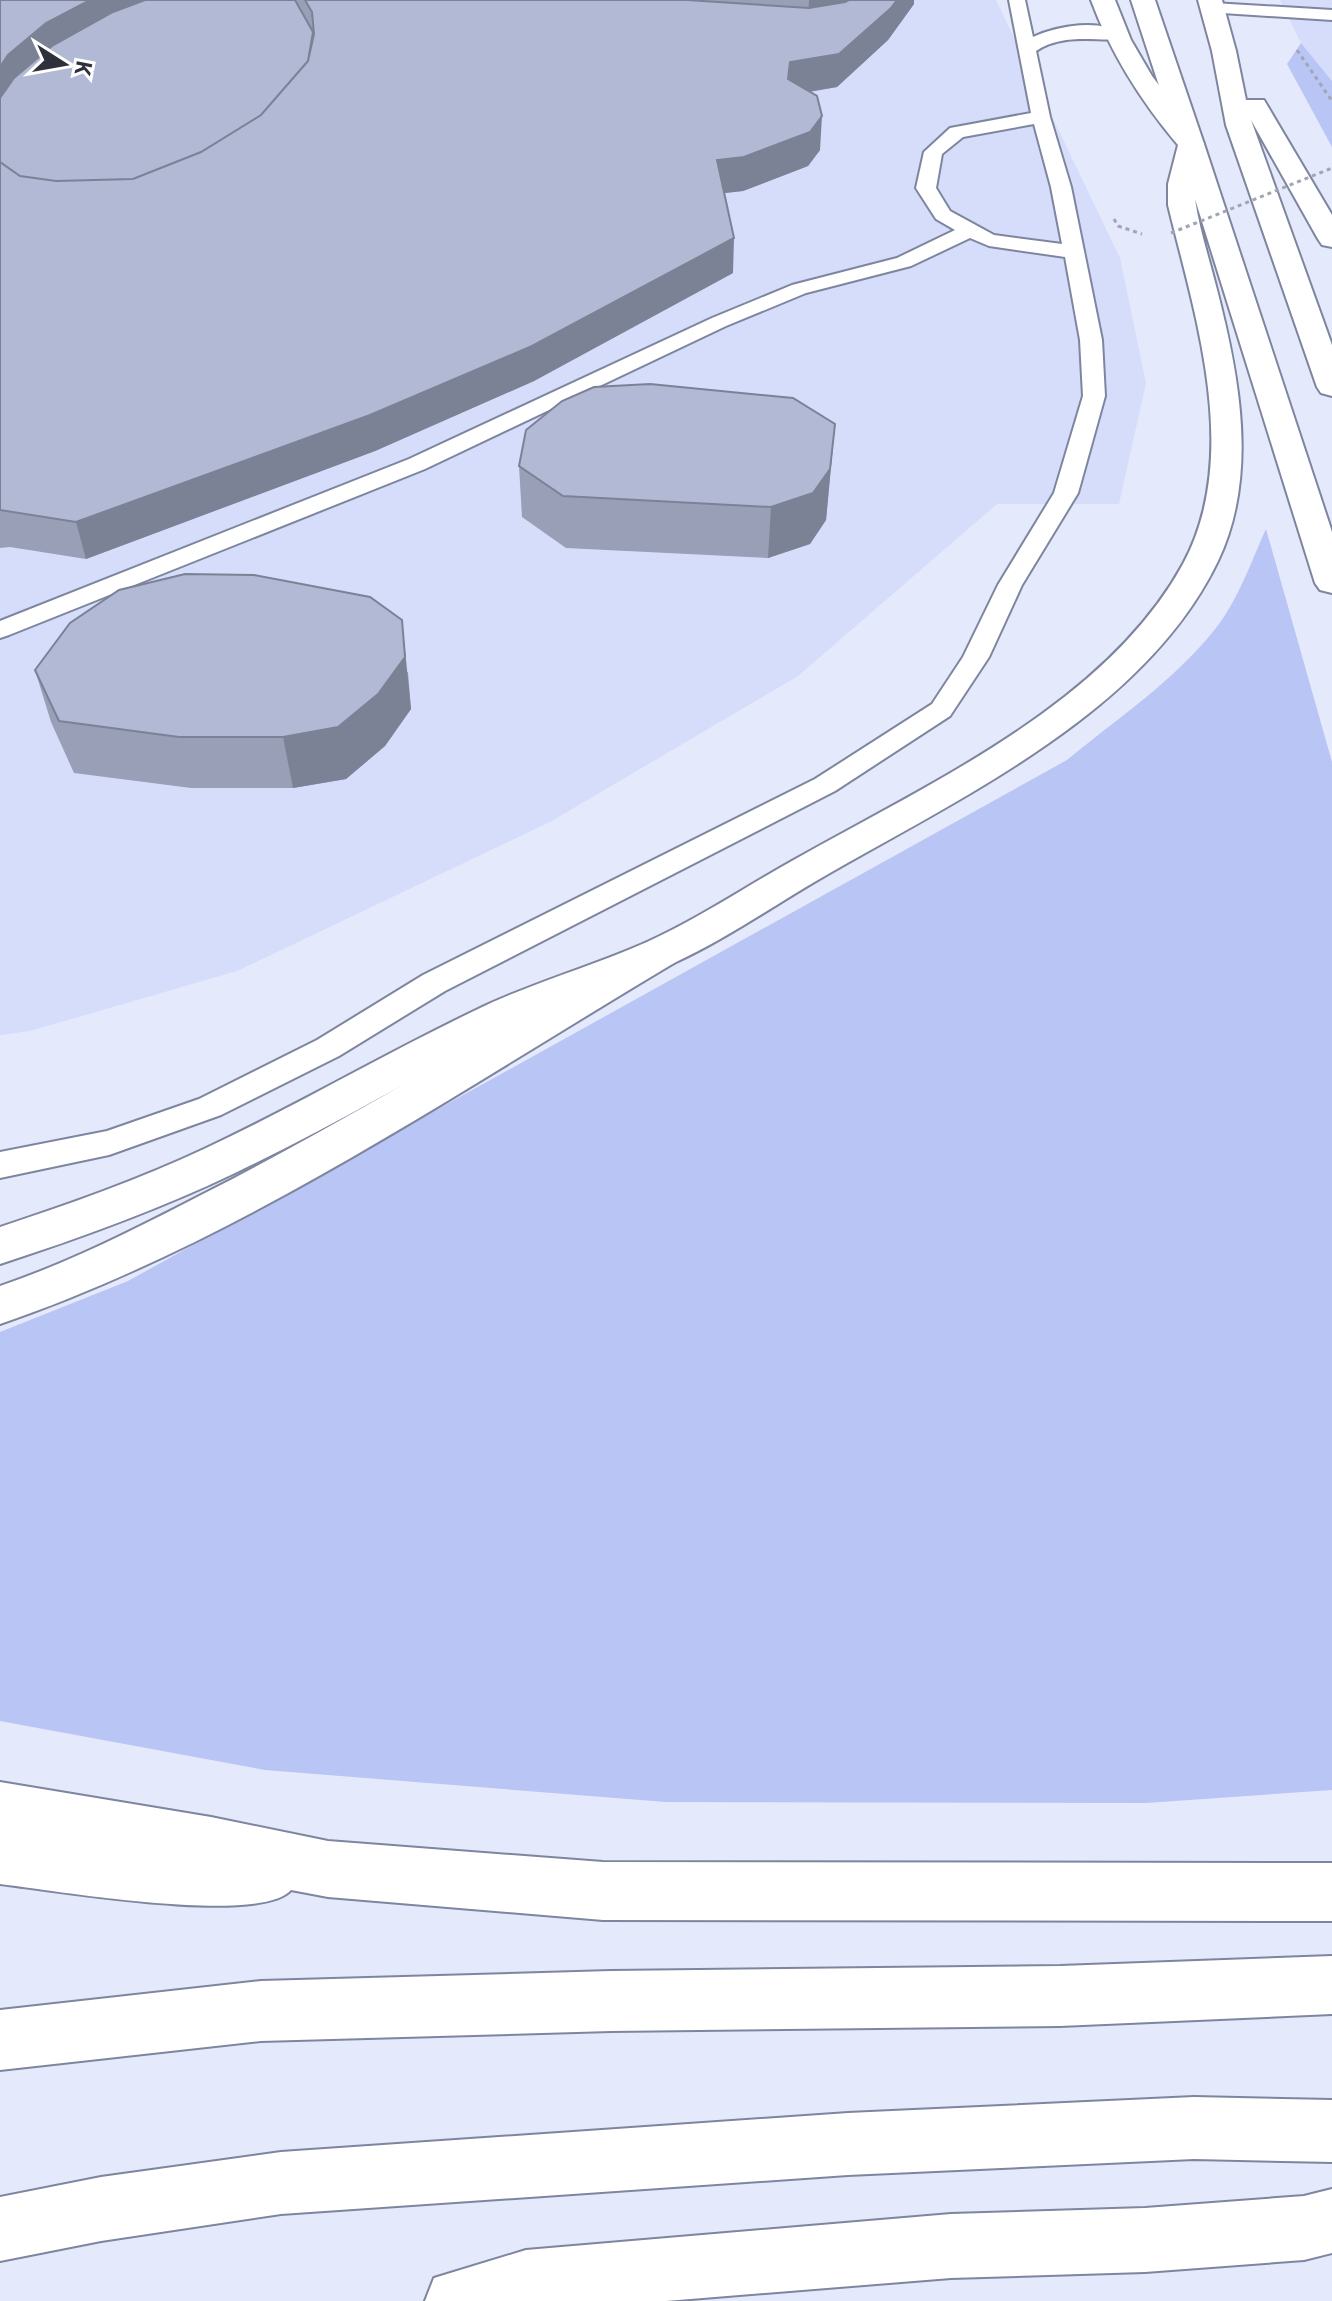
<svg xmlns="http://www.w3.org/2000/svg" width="1332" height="2301" viewBox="0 0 1332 2301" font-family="'Open Sans',sans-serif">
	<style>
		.built { fill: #d5ddfa }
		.green { fill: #b9c5f5 }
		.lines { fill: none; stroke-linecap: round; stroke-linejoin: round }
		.lane-casing { stroke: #7e859f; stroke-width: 4 }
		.secondary-casing { stroke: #7e859f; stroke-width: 4 }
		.primary-casing { stroke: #7e859f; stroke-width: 4 }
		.highway-casing { stroke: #7e859f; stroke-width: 4 }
		.path { stroke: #a1a5b4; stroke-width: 3; stroke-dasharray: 4 4; stroke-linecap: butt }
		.lane { fill: #fff; fill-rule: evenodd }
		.secondary { fill: #fff; fill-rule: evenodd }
		.primary { fill: #fff; fill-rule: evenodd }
		.highway { fill: #fff; fill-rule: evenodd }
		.path-bridge { stroke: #a1a5b4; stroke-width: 3; stroke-dasharray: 4 4; stroke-linecap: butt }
		.wall { fill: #989fb7 }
		.shaded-wall { fill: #7c8295 }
		.building { fill: #b1b9d5; stroke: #7c8295; stroke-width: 2 }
	</style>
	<rect width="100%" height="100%" fill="#e4e9fb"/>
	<path class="built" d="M0 0H996L1120 258 1146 383 1119 504H997L798 676 550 822 237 971 30 1031 0 1035Z
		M1280 0H1332V81L1301 43Z"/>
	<path class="green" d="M1301 43 1332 81V147L1287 64Z
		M1266 529 1332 762V1790L1146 1803 666 1802 265 1770 0 1721V1332L128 1281 1067 760C1118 718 1174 681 1216 628 1238 600 1251 562 1266 529Z"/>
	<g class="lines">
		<g class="lane-casing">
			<path id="lane" d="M1009 0H1025L1033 37C1056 26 1103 17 1124 36 1113 46 1068 29 1036 51L1050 117 1071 187 1102 340 1105 396 1078 493 1022 585 989 657 950 716 835 791 445 991 339 1056 221 1115 109 1155 0 1178V1152L107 1131 199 1099 317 1040 423 975 815 779 932 704 963 657 998 585 1054 493 1083 396 1080 340 1065 257 989 246 970 238 911 266 806 293 726 326 425 469 9 635 0 638V621L409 459 712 318 792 285 897 258 955 230 936 219 916 188 924 152 950 128 1031 113ZM1034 124 1051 187 1062 244 994 235 950 211 936 188 942 154 963 137Z
				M1213 3 1332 10V20L1207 12 1204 8Z"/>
		</g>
		<g class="secondary-casing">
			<path id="secondary" d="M1131 0H1155L1204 144 1200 150H1182L1178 144Z
				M1198 0H1222L1236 51 1233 56H1215L1212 51Z"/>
		</g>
		<g class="primary-casing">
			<path id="primary" d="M1091 0H1115L1131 40 1152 76 1204 144 1332 532V593L1320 590 1315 583 1195 199C1199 228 1209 258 1216 286 1239 374 1259 475 1218 561 1145 713 961 797 823 877 773 906 726 939 674 963 620 988 561 1004 507 1031 415 1076 328 1129 235 1173 160 1209 80 1238 0 1264V1227C69 1204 138 1180 204 1149 296 1106 384 1054 476 1010 531 983 591 967 647 942 700 918 748 885 799 857 932 782 1107 703 1183 564 1242 455 1195 316 1168 205V184L1178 145C1141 101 1111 54 1091 0Z
				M1224 44 1233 46 1236 51 1246 100H1264L1332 215V247L1322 245 1318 239 1251 120 1332 345V396L1321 393 1317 387 1226 125 1212 51 1215 46Z"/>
		</g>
		<g class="highway-casing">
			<path id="highway" d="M660 939 674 943 680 953 674 963C459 1091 237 1243 0 1324V1286C71 1262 139 1227 205 1193 356 1116 500 1027 646 943Z
				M0 1782 211 1817 328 1841 603 1862 1332 1863V1921L603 1920 328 1897 291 1890C260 1926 51 1890 0 1884Z
				M1332 1956V2014L1060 2026 611 2031 261 2041 0 2070V2010L261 1981 611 1971 1060 1966Z
				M1194 2097 1332 2100V2162L1194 2159 848 2175 281 2214 101 2241 0 2261V2197L101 2177 281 2152 848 2113Z
				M1332 2189V2253L1304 2260 1145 2272 951 2278 666 2301H425L434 2278 526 2250 951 2214 1145 2208 1304 2196Z"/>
		</g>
		<path class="path" d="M1297 50 1332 101
			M1114 219 1118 226 1142 234"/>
		<use href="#lane" class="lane"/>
		<use href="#secondary" class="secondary"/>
		<use href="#primary" class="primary"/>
		<use href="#highway" class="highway"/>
		<path class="path-bridge" d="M1171 233 1332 168"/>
	</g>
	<path class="wall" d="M0 0H914V4L888 40 837 87 810 92 820 150 808 166 743 191 724 193 733 273 534 381 375 451 86 559 10 547 0 548Z
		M835 424 826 520 810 544 768 558 566 548 522 517 519 466Z
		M35 670 408 672 411 709 385 746 346 779 293 788H191L74 773 51 722Z"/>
	<path class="shaded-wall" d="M90 0H193L0 112V67L8 55 46 23Z
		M809 0H867L807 40Z
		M897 0H914V4L888 40 837 87 788 95V79L790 62Z
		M822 116 820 150 808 166 743 191 716 194 717 160Z
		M734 238 733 273 534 381 375 451 86 559 76 522Z
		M835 424 826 520 810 544 768 558 771 507Z
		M402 620 411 709 385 746 346 779 293 788 283 737Z"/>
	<path class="building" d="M0 0H90L46 23 8 55 0 67Z
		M145 0H295L313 32 308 61 261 115 201 152 133 179 56 181 20 176 0 162V98L14 78 52 46 113 12Z
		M305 0H687L809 8 845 2 849 0H897L891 8 839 54 790 62 788 79 817 96 822 116 810 132 744 157 717 160 734 238 532 346 370 415 76 522 0 510V162L20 176 56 181 133 179 201 152 261 115 308 61 314 34 312 12Z
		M650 384 793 398 835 424 830 469 813 493 771 507 563 496 519 466 526 430 562 401 594 387Z
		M185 574 254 575 370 597 402 620 405 657 378 694 338 727 283 737H179L59 721 35 670 70 623 119 590Z"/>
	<g transform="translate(64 64) rotate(101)" stroke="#ffffff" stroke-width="6" paint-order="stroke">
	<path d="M0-6L14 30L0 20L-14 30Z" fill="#2e313c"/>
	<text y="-12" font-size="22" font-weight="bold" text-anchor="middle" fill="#2e313c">K</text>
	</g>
</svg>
